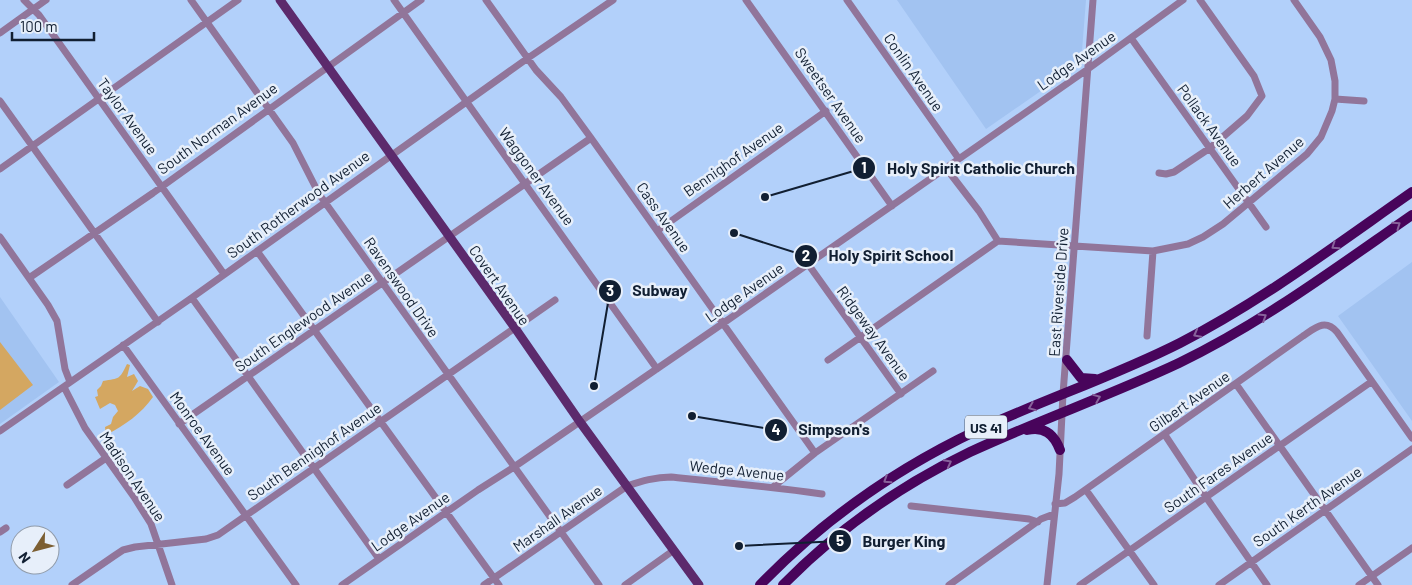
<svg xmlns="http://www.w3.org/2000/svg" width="1412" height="585" viewBox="0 0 1412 585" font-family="Barlow,sans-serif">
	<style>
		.built { fill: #a2c3f1 }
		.green { fill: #d4a761 }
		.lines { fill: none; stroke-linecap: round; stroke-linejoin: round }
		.minor { stroke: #91759a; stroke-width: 7 }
		.major { stroke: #5c2a6c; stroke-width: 9 }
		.highway { stroke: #48045b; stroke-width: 10 }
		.oneway { stroke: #88629b }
		.labels { text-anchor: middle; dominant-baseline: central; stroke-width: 5; stroke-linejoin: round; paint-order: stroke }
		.shield { fill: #e7effa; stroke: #515d6e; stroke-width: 1 }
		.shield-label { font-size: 14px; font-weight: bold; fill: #111f32 }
		.street-label { font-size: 15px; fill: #111f32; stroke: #e7effa }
		.leader { fill: none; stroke: #111f32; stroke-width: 2 }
		.callout-dot { fill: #111f32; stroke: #e7effa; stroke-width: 2 }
		.mark-label { font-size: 15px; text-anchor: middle; font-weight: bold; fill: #fff }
		.callout-label { font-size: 16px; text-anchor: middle; font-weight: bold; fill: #111f32; stroke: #e7effa; stroke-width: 5; stroke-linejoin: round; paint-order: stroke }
	</style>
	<rect width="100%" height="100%" fill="#b2d0fa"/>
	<path class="built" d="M897 0H1086L1081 63 986 129Z
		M1412 262V421L1338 316Z
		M0 297 59 382 0 424Z"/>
	<path class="green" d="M0 342 33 385 0 410Z
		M127 364 130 365 127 377 134 374 138 381 132 391 140 386 148 389 153 397C141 414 125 425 106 435L105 427 111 424 113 417 118 411 115 405 110 403 100 409 95 397 98 396 97 390 101 386 103 381C120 378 119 380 127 364Z"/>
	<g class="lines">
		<path class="minor" d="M24 0 39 15 224 274
			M191 0 293 143 319 194 599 585
			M394 0 657 369
			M486 0 536 70 561 97 591 138 815 453
			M746 0 892 206
			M847 0 959 159
			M0 33 46 0
			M1131 38 1266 227
			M1335 99 1364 101
			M0 101 158 322
			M946 168 979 211 998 241
			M0 169 238 0
			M1159 173 1166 174 1174 172 1210 148 1247 116 1262 96 1254 76 1200 0
			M657 231 826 111
			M0 237 48 305 57 321 65 369 70 382
			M257 251 499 585
			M808 264 901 394
			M29 278 153 193 421 0
			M192 298 379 559
			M1147 336 1153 251
			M123 345 296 585
			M828 360 998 241 1153 251 1188 244 1203 237 1223 224 1307 154 1321 137 1332 111 1335 99V81L1331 60 1320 37 1294 0
			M1236 384 1378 585
			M64 387 85 428 134 497 151 524 172 585
			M179 424 591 138
			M0 431 190 299 528 58 613 0
			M1165 435 1206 497 1267 585
			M67 485 106 458
			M773 487 815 453 933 371
			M1086 490 1154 585
			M1055 504 1065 503 1075 497 1303 336C1315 328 1325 318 1337 332L1412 438
			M911 506 1029 519 1038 522
			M0 532 6 528
			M72 585 114 556 123 550 135 547 206 539 218 535 555 300
			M342 585 478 490 514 467 722 324 1088 69 1183 0
			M484 585 627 486C642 481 655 477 671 477 721 482 772 487 822 494
			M625 585 674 550
			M949 585 1041 519 1054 514
			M1047 585 1059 474 1063 394 1093 0
			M1080 585 1371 382
			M1219 585 1412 449
			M1359 585 1412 548"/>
		<path class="major" d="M280 0 515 328 580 422 699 585"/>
		<path class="highway" d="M1067 360 1081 378 1095 379
			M1027 430C1044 426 1054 434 1060 450
			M760 585C823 520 897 468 978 430 1045 399 1115 376 1180 343 1262 301 1336 245 1412 192
			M783 585C836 531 901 485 970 452 1039 420 1111 395 1179 363 1262 323 1337 267 1412 215"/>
	</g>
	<defs><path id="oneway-chevron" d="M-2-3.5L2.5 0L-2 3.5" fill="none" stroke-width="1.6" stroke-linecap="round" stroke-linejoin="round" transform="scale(1.25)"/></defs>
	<g class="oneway">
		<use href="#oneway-chevron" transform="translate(1397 225) rotate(-35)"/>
		<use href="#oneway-chevron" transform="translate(1335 246) rotate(145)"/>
		<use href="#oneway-chevron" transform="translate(1263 317) rotate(-32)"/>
		<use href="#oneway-chevron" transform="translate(1197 334) rotate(152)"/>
		<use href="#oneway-chevron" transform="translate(1097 398) rotate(-22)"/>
		<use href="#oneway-chevron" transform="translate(1032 407) rotate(158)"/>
		<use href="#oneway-chevron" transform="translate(948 463) rotate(-28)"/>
		<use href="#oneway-chevron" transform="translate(887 480) rotate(147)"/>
	</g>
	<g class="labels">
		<rect class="shield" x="965" y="415.5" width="42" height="23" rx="4"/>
		<g class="shield-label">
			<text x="986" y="427">US 41</text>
		</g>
		<g class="street-label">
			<text transform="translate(1076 60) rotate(-35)">Lodge Avenue</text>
			<text transform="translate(914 72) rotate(55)">Conlin Avenue</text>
			<text transform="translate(831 95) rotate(55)">Sweetser Avenue</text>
			<text transform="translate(128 116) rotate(54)">Taylor Avenue</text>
			<text transform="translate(1210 125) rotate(54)">Pollack Avenue</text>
			<text transform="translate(217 128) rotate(-36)">South Norman Avenue</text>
			<text transform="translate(733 159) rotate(-35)">Bennighof Avenue</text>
			<text transform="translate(1263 172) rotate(-41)">Herbert Avenue</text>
			<text transform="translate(537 176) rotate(54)">Waggoner Avenue</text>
			<text transform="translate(298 204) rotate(-36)">South Rotherwood Avenue</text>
			<text transform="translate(664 217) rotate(55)">Cass Avenue</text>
			<text transform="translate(500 285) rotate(55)">Covert Avenue</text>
			<text transform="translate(402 287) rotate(55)">Ravenswood Drive</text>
			<text transform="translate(744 292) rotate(-35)">Lodge Avenue</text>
			<text transform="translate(1058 292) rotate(-86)">East Riverside Drive</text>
			<text transform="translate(303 321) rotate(-35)">South Englewood Avenue</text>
			<text transform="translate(874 333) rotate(54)">Ridgeway Avenue</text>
			<text transform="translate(1189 401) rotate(-35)">Gilbert Avenue</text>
			<text transform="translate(203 433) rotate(54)">Monroe Avenue</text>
			<text transform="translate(314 451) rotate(-35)">South Bennighof Avenue</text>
			<text transform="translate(737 470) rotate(6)">Wedge Avenue</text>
			<text transform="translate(1218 472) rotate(-35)">South Fares Avenue</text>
			<text transform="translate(133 476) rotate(56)">Madison Avenue</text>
			<text transform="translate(1307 506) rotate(-35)">South Kerth Avenue</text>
			<text transform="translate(557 518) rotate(-35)">Marshall Avenue</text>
			<text transform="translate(410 521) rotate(-35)">Lodge Avenue</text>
		</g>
	</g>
	<path class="leader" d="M765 197L864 168M734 233L806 256M594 386L610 291M692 416L776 430M739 546L840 541"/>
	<g class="callout-dot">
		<circle cx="765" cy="197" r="5"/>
		<circle cx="734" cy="233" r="5"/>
		<circle cx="594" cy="386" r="5"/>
		<circle cx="692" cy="416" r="5"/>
		<circle cx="739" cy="546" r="5"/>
		<circle cx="864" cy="168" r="12"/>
		<circle cx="806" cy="256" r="12"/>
		<circle cx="610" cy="291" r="12"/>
		<circle cx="776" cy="430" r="12"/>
		<circle cx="840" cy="541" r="12"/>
	</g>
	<g class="mark-label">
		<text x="864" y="173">1</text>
		<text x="806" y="261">2</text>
		<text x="610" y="296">3</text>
		<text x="776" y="435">4</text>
		<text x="840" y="546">5</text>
	</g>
	<g class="callout-label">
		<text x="981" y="174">Holy Spirit Catholic Church</text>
		<text x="891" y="261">Holy Spirit School</text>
		<text x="660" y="296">Subway</text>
		<text x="834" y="435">Simpson's</text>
		<text x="904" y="547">Burger King</text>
	</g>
	<g transform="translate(35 550) rotate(234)"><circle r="24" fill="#e7effa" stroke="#919caa"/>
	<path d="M0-4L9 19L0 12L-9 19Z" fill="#7c5f33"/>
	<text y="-8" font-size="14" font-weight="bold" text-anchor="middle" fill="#111f32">N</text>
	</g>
	<path d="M12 32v8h82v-8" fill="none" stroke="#111f32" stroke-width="2.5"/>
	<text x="20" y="32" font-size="15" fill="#111f32" stroke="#e7effa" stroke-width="4" paint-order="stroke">100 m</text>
</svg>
